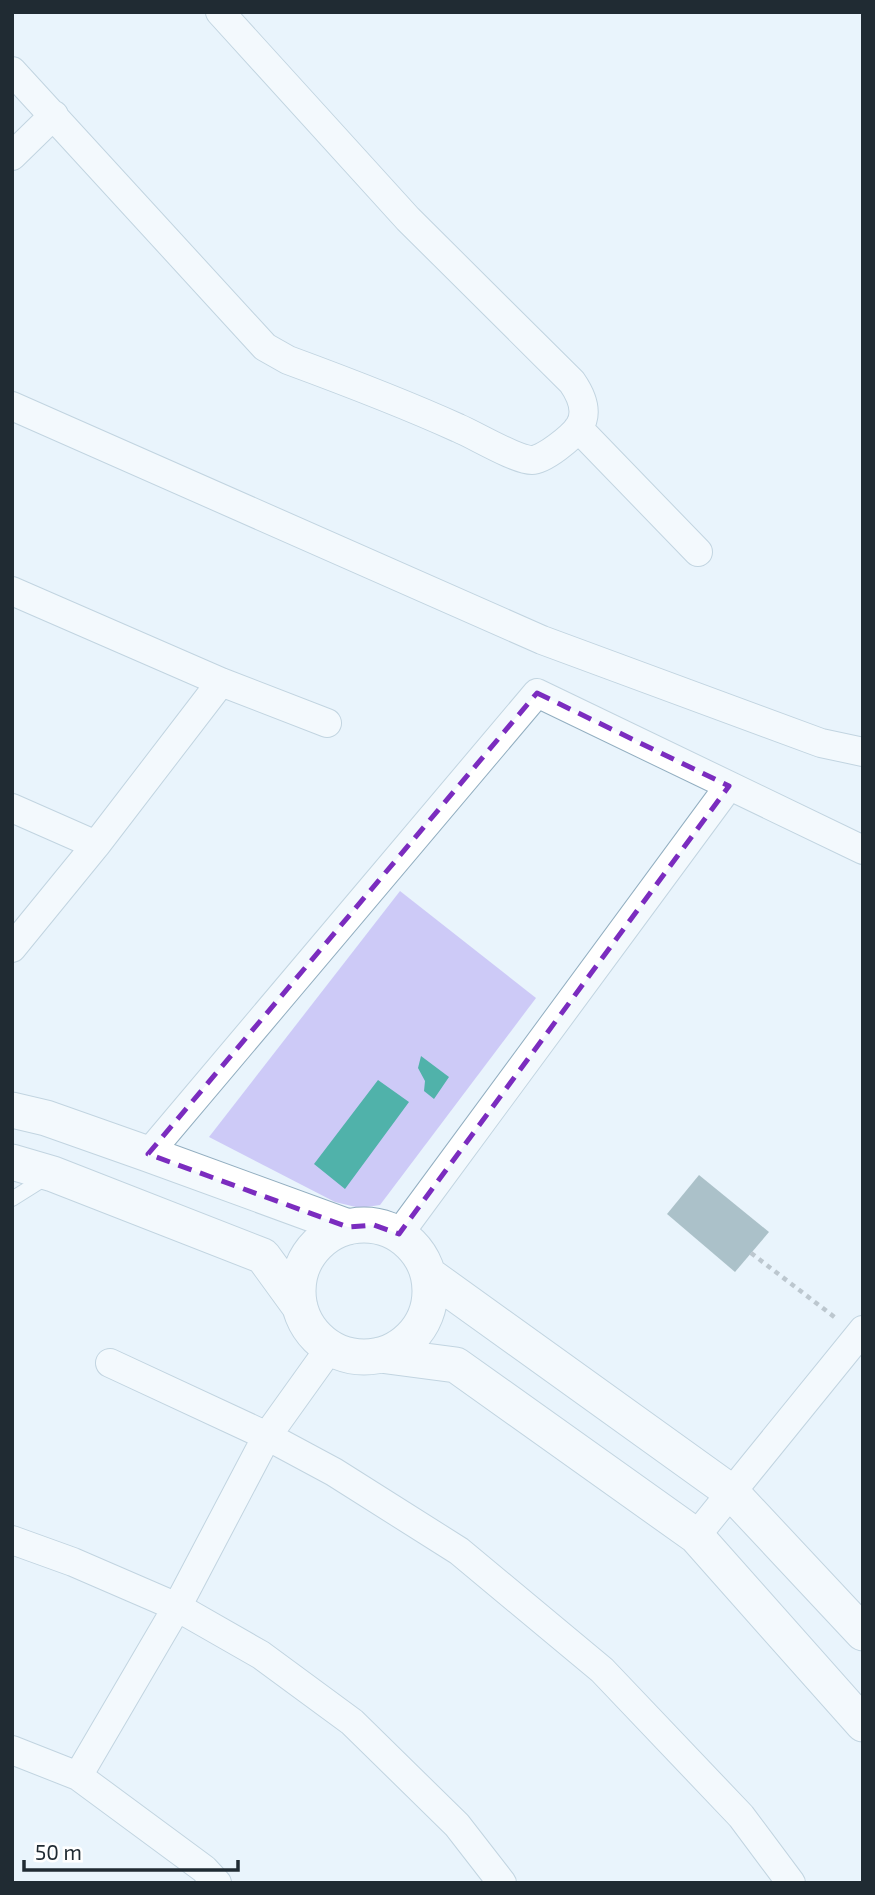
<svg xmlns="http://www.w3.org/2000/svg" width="875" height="1895" viewBox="0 0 875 1895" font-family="'Exo 2',sans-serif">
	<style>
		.green { fill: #cdcaf7 }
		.water { fill: #50b2aa }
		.building { fill: #61848c }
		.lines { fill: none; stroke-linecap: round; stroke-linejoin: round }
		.service-casing { stroke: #92aec0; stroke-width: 16 }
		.minor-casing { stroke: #92aec0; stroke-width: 30 }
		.tertiary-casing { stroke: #92aec0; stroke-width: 37 }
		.path { stroke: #869199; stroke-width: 4.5; stroke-dasharray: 5 5; stroke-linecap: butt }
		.service { stroke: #fff; stroke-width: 14 }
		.minor { stroke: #fff; stroke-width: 28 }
		.tertiary { stroke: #fff; stroke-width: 35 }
		.marked { fill: none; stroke: #7b2cbf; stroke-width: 5; stroke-dasharray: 14 9; stroke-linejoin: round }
	</style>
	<rect width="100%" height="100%" fill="#e9f4fc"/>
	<path class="green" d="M400 891 536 998 380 1205 360 1208 335 1202 209 1137Z"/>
	<path class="water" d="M421 1056 449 1077 434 1099 424 1091 425 1081 418 1068Z
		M378 1080 409 1102 345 1189 314 1164Z"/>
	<path class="building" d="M699 1175 769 1232 735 1272 667 1214Z"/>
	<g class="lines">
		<g class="service-casing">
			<path id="service" d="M12 1199 47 1177"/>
		</g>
		<g class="minor-casing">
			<path id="minor" d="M12 71 265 347 288 360C345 381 403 403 458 428 475 435 516 460 532 460 544 460 572 437 579 427 589 412 581 395 572 382L408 219 220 12
				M12 156 54 115
				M12 406 542 640 821 743 863 752
				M578 428 698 552
				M12 591 221 682 327 723
				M12 808 96 845
				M12 948 96 845 221 682
				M148 1154 537 693 863 850
				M399 1234 729 786
				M110 1363 267 1436 334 1472 459 1551 602 1670 741 1816 791 1883
				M696 1536 863 1330
				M12 1540 73 1562 177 1607 261 1655 352 1722 457 1825 502 1883
				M12 1750 78 1776 204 1869 217 1883
				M78 1776 177 1607 267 1436 330 1348"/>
		</g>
		<g class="tertiary-casing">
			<path id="tertiary" d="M12 1110 46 1118 148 1154 348 1227
				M12 1162 53 1174 263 1256 300 1307
				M298 1291a66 66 0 1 1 132 0a66 66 0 1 1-132 0Z
				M429 1275 731 1492 863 1633
				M380 1355 456 1365 696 1536 863 1724"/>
		</g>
		<path class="path" d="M751 1253 837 1319"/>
		<use href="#service" class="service"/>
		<use href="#minor" class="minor"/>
		<use href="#tertiary" class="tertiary"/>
	</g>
	<path d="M0 0H875V1895H0ZM537 693 729 786 399 1234 374 1225 348 1227 148 1154Z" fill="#e9f4fc" fill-opacity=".55" fill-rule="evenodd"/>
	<path class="marked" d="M537 693 729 786 399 1234 374 1225 348 1227 148 1154Z"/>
	<rect width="875" height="1895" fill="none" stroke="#202b33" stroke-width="28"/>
	<path d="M24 1860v10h214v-10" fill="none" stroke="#202b33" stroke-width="3.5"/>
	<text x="35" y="1860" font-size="21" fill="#202b33" stroke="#ffffff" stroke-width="5" paint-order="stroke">50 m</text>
</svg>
